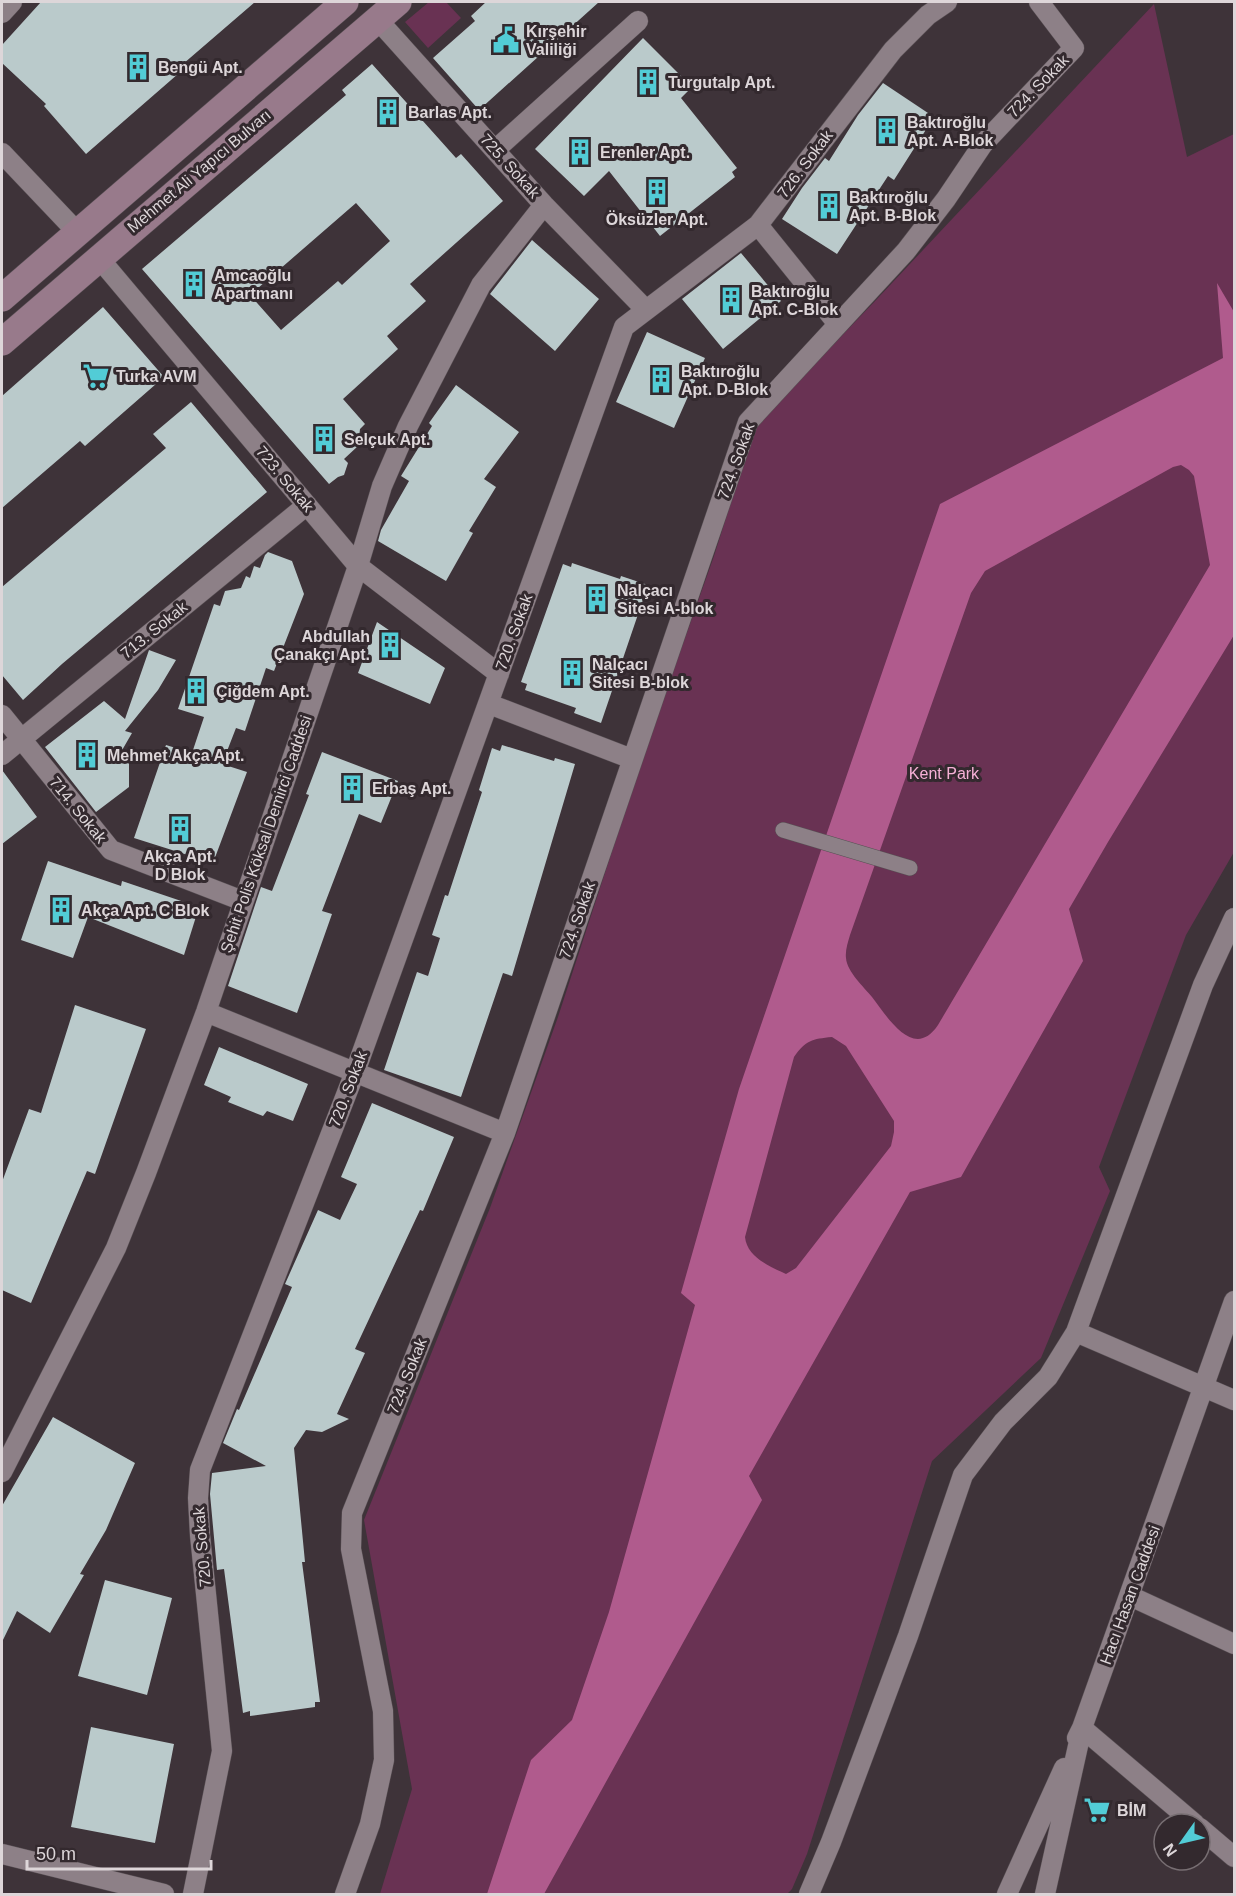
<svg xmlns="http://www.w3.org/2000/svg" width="1236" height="1896" viewBox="0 0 1236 1896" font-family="Arial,sans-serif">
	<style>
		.green { fill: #693253 }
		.water { fill: #b05b8d; fill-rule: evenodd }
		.building { fill: #bacacb; fill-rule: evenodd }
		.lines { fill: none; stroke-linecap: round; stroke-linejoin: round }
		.pedestrian-casing { stroke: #584f54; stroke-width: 16 }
		.minor-casing { stroke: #584f54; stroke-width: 21 }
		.secondary-casing { stroke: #584f54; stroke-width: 28 }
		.pedestrian { stroke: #8d8087; stroke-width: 15 }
		.minor { stroke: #8d8087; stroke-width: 20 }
		.secondary { stroke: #987a8b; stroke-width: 27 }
		.labels { text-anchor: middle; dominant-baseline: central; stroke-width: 6; stroke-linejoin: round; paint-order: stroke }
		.poi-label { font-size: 16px; font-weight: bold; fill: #ddd6d9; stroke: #33292e; text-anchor: start }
		.street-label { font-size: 16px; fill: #ddd6d9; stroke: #33292e }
		.park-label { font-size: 16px; fill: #f6b0d6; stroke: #33292e }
	</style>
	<rect width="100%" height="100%" fill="#3e3339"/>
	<path class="green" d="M429 2H446L461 18 428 48 405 22Z
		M1154 4 1187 157 1234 134V852L1186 935 1099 1167 1110 1191 1041 1358 932 1461 807 1854 792 1889 787 1894H380L412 1789 364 1520 490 1208 558 1017 641 762 714 556 755 426 877 299Z"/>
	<path class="water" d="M1217 283 1234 312V635L1108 842 1069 909 1083 961 961 1177 910 1192 749 1476 762 1500 544 1894H487L531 1760 572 1720 609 1612 695 1305 681 1293 739 1089 940 504 1223 358ZM1181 465 1189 470 1194 476 1210 565 938 1025C914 1061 888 1018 872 997 864 987 847 972 846 958 845 951 848 942 850 935L971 593 985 571 1173 467ZM832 1037 846 1046 894 1121V1132L891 1146 796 1268 786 1274C769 1266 747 1257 745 1237L794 1057C806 1040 812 1039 832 1037Z"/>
	<path class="building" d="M41 2H255L183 64 186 67 86 154 44 106 46 104 2 63V45Z
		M486 2H599L479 110 433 58 475 21 471 16Z
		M643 38 692 87 681 98 737 168 732 172 735 177 660 236 609 171 584 196 535 149Z
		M372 64 456 158 461 154 503 201 410 284 426 301 387 336 398 349 343 399 365 424 360 429 358 446 344 459 348 463 344 475 338 477 329 484 142 269 346 95 342 90ZM356 203 390 241 342 285 338 281 281 330 250 295Z
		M883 83 934 117 894 180 888 176 837 254 782 219 802 188 825 158 829 161 858 115Z
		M532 240 599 299 555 351 490 294Z
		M741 253 781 301 723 349 682 299Z
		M103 307 164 377 85 446 80 441 2 508V396Z
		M647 332 705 358 674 428 616 402Z
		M456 385 519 432 484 479 496 487 469 531 473 533 446 581 378 541 381 530 409 481 401 476 432 426 429 423Z
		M191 402 267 492 62 664 23 700 2 675V587L166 448 153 434Z
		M268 552 292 561 304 594 274 671 266 668 245 731 236 728 222 764 247 772 213 863 134 838 166 745 192 753 204 717 178 709 214 604 220 606 225 591 241 588 246 576 250 578 254 566 260 568 265 555Z
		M572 563 620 579 621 576 648 585 601 723 574 713 576 708 525 690 527 684 521 682 563 564 571 567Z
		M377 622 445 668 430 704 358 673Z
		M149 650 176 660 158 690 125 731 132 733 121 752 129 762V787L96 812 45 747 104 701 125 719Z
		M502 745 554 761 555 758 575 764 512 976 503 973 461 1097 384 1070 417 972 428 976 440 938 432 935 445 895 448 896 482 792 479 790 492 748 500 751Z
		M322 752 398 781 381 823 359 814 322 911 332 914 297 1013 228 986 261 887 272 891 309 795 306 794Z
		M2 770 37 817 2 844Z
		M48 861 121 886 122 881 199 907 184 955 88 917 73 958 21 940Z
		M75 1005 146 1029 95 1174 87 1171 31 1303 2 1290V1182L29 1109 41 1113Z
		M219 1047 308 1084 293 1121 267 1111 263 1116 228 1102 231 1097 204 1085Z
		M372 1103 454 1137 423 1211 420 1210 355 1349 365 1353 337 1414 349 1419 322 1432 306 1430 294 1448 305 1562H302L320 1702H315V1707L250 1716V1711L243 1713 224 1569 217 1570 210 1494 212 1473 266 1466 223 1443 237 1409 239 1410 292 1287 285 1284 318 1210 340 1220 357 1184 341 1177Z
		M53 1417 135 1463 106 1530 80 1574 84 1575 50 1633 17 1611 2 1642V1506Z
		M105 1580 172 1598 147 1695 78 1676Z
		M91 1727 174 1744 155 1843 71 1827Z"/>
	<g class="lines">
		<g class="pedestrian-casing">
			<path id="pedestrian" d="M783 830 910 868"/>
		</g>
		<g class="minor-casing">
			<path id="minor" d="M2 13 12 2
				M377 19 544 205 646 310
				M495 150 638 21
				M2 153 78 233
				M758 225 837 323
				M98 257 358 566 499 674
				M489 704 632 759
				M2 715 111 850 243 901
				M2 755 307 505
				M206 1012 505 1133
				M1076 1332 1234 1400
				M2 1472 116 1248 146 1173 206 1012 358 566 382 486 408 426 481 285 544 205
				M1130 1596 1234 1644
				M1077 1738 1082 1728 1195 1824
				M1200 1828 1234 1857
				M2 1854 164 1894
				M193 1894 222 1751 200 1535 198 1498 200 1470 355 1072 624 327 758 225 893 50 928 15 947 2
				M345 1894 370 1824 384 1760 383 1711 351 1549 352 1513 505 1133 748 422 906 251 946 199 983 144 1074 48 1039 2
				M809 1894 831 1842 908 1636 963 1475 1003 1422 1048 1377 1076 1332 1203 985 1234 918
				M1007 1894 1064 1768
				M1045 1894 1082 1728 1234 1301"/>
		</g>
		<g class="secondary-casing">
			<path id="secondary" d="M2 298 345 2
				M2 342 398 2"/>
		</g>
		<use href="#pedestrian" class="pedestrian"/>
		<use href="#minor" class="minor"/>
		<use href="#secondary" class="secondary"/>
	</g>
	<defs>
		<g id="civic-bare" transform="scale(2.07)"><path d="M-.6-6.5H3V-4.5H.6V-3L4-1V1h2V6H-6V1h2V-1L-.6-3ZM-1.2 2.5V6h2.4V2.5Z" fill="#52ccd6" stroke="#33292e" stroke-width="2.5" paint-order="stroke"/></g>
		<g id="building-bare" transform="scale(2.07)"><path d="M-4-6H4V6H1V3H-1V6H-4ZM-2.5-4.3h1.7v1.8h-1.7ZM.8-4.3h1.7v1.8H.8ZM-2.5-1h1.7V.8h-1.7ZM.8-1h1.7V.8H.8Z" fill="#52ccd6" stroke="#33292e" stroke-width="2.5" paint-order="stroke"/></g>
		<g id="supermarket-bare" transform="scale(2.07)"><path d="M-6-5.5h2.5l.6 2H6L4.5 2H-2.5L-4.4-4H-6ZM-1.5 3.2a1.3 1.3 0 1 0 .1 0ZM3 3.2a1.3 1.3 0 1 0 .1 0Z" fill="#52ccd6" stroke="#33292e" stroke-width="2.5" paint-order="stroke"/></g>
	</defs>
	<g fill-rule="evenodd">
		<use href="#civic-bare" x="506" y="40"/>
		<use href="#building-bare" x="138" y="67"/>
		<use href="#building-bare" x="648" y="82"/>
		<use href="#building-bare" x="388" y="112"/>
		<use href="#building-bare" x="887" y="131"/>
		<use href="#building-bare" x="580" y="152"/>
		<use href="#building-bare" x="657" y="192"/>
		<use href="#building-bare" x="829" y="206"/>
		<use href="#building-bare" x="194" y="284"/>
		<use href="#building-bare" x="731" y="300"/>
		<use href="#supermarket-bare" x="96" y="376"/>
		<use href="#building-bare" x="661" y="380"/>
		<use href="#building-bare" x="324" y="439"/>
		<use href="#building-bare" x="597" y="599"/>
		<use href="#building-bare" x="390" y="645"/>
		<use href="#building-bare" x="572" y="673"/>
		<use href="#building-bare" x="196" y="691"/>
		<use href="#building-bare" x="87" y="755"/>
		<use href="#building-bare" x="352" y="788"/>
		<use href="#building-bare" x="180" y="829"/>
		<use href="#building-bare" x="61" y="910"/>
		<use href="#supermarket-bare" x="1097" y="1810"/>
	</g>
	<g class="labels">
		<g class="poi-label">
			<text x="526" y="31">Kırşehir<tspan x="526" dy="18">Valiliği</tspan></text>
			<text x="158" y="67">Bengü Apt.</text>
			<text x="668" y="82">Turgutalp Apt.</text>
			<text x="408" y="112">Barlas Apt.</text>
			<text x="907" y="122">Baktıroğlu<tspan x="907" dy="18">Apt. A-Blok</tspan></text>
			<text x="600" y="152">Erenler Apt.</text>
			<text x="849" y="197">Baktıroğlu<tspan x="849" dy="18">Apt. B-Blok</tspan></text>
			<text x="657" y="219" text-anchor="middle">Öksüzler Apt.</text>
			<text x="214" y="275">Amcaoğlu<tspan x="214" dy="18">Apartmanı</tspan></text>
			<text x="751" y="291">Baktıroğlu<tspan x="751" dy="18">Apt. C-Blok</tspan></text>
			<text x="681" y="371">Baktıroğlu<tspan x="681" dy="18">Apt. D-Blok</tspan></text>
			<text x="116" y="376">Turka AVM</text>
			<text x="344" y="439">Selçuk Apt.</text>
			<text x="617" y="590">Nalçacı<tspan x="617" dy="18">Sitesi A-blok</tspan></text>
			<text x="370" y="636" text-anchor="end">Abdullah<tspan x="370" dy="18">Çanakçı Apt.</tspan></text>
			<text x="592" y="664">Nalçacı<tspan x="592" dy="18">Sitesi B-blok</tspan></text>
			<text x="216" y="691">Çiğdem Apt.</text>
			<text x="107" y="755">Mehmet Akça Apt.</text>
			<text x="372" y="788">Erbaş Apt.</text>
			<text x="180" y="856" text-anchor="middle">Akça Apt.<tspan x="180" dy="18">D Blok</tspan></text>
			<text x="81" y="910">Akça Apt. C Blok</text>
			<text x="1117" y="1810">BİM</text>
		</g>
		<g class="street-label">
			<text transform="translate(1038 86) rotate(-46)">724. Sokak</text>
			<text transform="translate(805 164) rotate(-53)">726. Sokak</text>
			<text transform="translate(510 166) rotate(48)">725. Sokak</text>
			<text transform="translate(199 171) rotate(-40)">Mehmet Ali Yapıcı Bulvarı</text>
			<text transform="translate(736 461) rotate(-70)">724. Sokak</text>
			<text transform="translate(285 479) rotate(50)">723. Sokak</text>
			<text transform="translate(154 630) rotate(-39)">713. Sokak</text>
			<text transform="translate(514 632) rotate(-70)">720. Sokak</text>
			<text transform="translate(78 810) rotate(51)">714. Sokak</text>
			<text transform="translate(266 834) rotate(-71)">Şehit Polis Köksal Demirci Caddesi</text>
			<text transform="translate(577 920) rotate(-71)">724. Sokak</text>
			<text transform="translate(348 1089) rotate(-69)">720. Sokak</text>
			<text transform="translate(407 1376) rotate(-68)">724. Sokak</text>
			<text transform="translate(202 1547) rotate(-95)">720. Sokak</text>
			<text transform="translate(1130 1595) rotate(-70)">Hacı Hasan Caddesi</text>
		</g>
		<g class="park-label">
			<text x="944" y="773">Kent Park</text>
		</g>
	</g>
	<rect width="1236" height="1896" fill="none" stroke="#ddd6d9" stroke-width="6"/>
	<g transform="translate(1182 1842) rotate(236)"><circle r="28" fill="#33292e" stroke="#776e72" stroke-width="1.5"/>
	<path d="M0-4.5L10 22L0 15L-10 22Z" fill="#52ccd6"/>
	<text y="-9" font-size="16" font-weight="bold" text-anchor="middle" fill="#ddd6d9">N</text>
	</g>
	<path d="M27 1860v9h184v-9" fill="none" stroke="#ddd6d9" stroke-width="3"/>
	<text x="36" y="1860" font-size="18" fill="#ddd6d9" stroke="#33292e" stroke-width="4.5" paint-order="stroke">50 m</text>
</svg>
